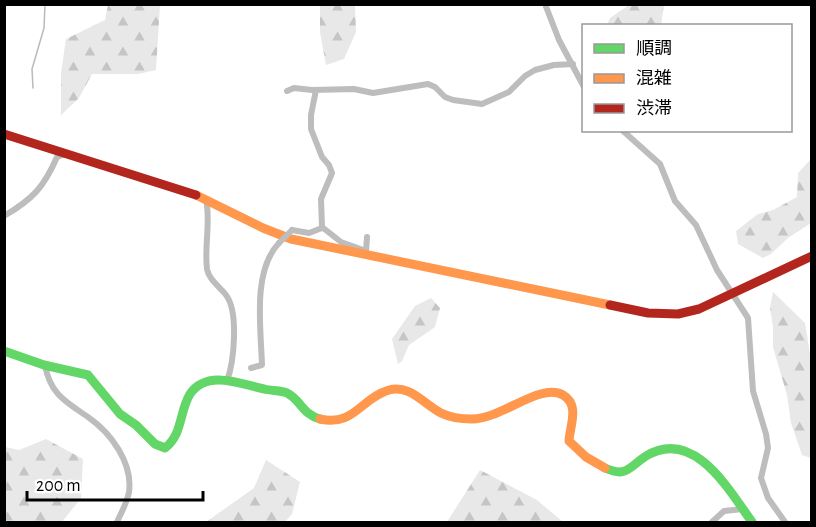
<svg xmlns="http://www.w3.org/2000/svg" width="816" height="527" viewBox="0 0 816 527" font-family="'Alegreya Sans','Noto Sans JP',sans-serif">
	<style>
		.forest { fill: url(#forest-firs) }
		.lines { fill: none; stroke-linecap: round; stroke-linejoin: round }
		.stream { stroke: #bababa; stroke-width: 1.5 }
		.street { stroke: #bdbdbd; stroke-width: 6 }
		.fast { stroke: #63d668; stroke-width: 9 }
		.slow { stroke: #ff974d; stroke-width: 9 }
		.jam { stroke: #b3261e; stroke-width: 9 }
		.street-bridge { stroke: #bdbdbd; stroke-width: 6 }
	</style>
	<defs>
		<pattern id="forest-firs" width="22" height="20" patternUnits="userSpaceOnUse" patternTransform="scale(1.5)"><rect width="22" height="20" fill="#e8e8e8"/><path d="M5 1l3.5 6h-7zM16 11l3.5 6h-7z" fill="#c5c5c5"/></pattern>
	</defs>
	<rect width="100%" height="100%" fill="#fff"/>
	<path class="forest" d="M108 5H160L156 70 138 74H92L79 98 61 115V73L66 39 105 20Z
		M320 5H355L356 32 344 59 326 65 320 32Z
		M629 5H664L661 25H607L610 18Z
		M811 159V223L788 238 771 254 763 258 738 244 736 231 758 214 773 210 797 197 798 173Z
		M773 292 805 323 810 354 811 458 802 455 791 423 787 395 773 347V327L770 308Z
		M431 298 440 308 435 327 409 345 402 361 398 364 392 339 415 306Z
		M46 439 83 459 81 498 62 522H5V447L19 450Z
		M266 460 300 482 292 514 285 522H206L254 488Z
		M480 470 537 500 563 522H447Z"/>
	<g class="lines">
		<path class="stream" d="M33 88 32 69 44 28 45 4"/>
		<path class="street" d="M545 4 559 40 584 87
			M316 90 311 115V129L322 157 329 165 332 173 321 199 322 227 341 242 366 251
			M287 91 294 88 312 90 354 89 373 93 428 84 435 87 445 97 453 100 482 104 509 92 525 76 535 70 554 65 573 64
			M622 130 660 164 675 201 696 225 717 270 748 318 753 391 766 434 768 448 761 478 768 498 785 522
			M206 199C211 222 204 246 207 269 209 280 219 286 226 295 239 312 234 362 227 381
			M4 216C33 199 44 187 57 157L65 154
			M292 230 309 233 322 228
			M366 252 367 237
			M45 365C50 394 66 402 88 417 111 433 133 463 129 492 127 503 121 513 117 522
			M251 368 262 365C261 329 252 271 279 243
			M712 522 724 511 743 509"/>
		<path class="fast" d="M4 351 44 365 88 375 120 414 136 425 155 444 165 448C183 434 179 412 190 394 207 369 241 384 264 389 272 391 281 390 287 393 301 400 302 414 320 419
			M605 468C627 478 629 467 646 456 694 427 729 490 752 522"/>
		<path class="slow" d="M196 195 263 228 291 239 610 305
			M320 419C354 427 361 398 389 390 409 384 424 404 441 413 451 418 462 419 472 419 502 419 540 382 563 395 580 405 570 425 569 441L586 457 605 468"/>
		<path class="jam" d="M4 134 196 195
			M610 305 648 313 678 314 699 309 812 256"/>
		<path class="street-bridge" d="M279 243 292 230"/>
	</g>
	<rect width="816" height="527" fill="none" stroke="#000000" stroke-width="12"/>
	<rect x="582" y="24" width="210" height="108" fill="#ffffff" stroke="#999999" stroke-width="1.5"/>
	<rect x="594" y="44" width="30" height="9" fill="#63d668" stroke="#999999" stroke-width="1.5"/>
	<text x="636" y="54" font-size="18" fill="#000000">順調</text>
	<rect x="594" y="74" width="30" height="9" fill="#ff974d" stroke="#999999" stroke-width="1.5"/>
	<text x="636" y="84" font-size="18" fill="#000000">混雑</text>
	<rect x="594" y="104" width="30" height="9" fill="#b3261e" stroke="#999999" stroke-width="1.5"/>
	<text x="636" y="114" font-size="18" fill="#000000">渋滞</text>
	<path d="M27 491v9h176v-9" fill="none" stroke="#000000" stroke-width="3"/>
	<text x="36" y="491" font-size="18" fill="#000000" stroke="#ffffff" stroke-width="4.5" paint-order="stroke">200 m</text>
</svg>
